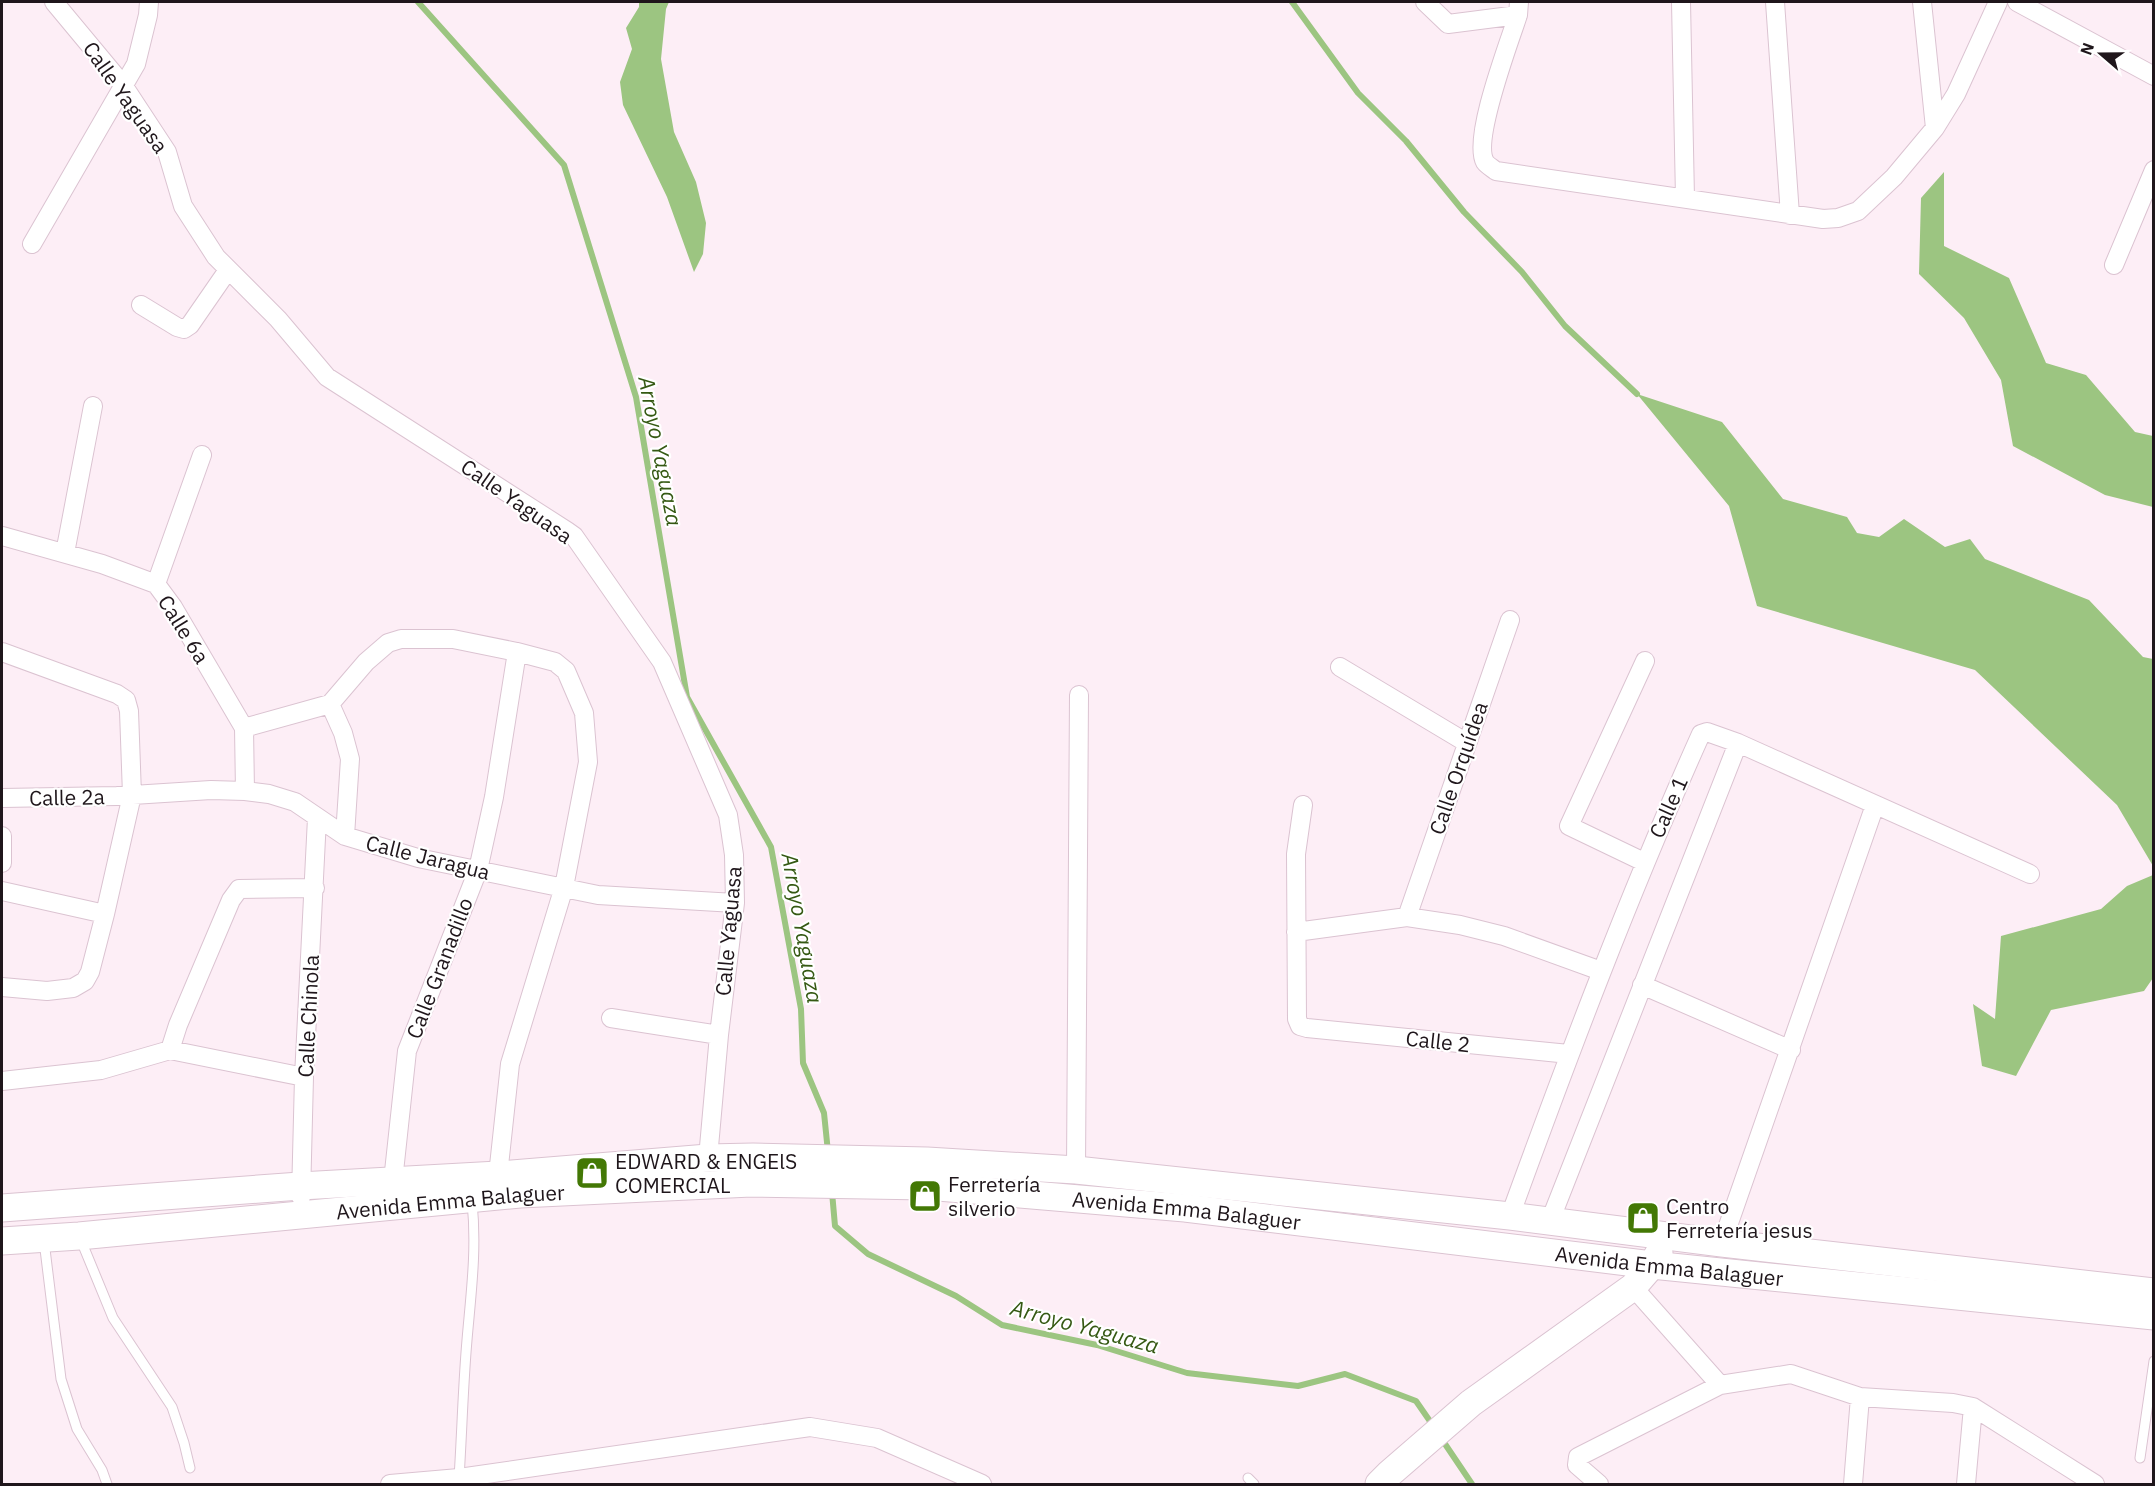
<svg xmlns="http://www.w3.org/2000/svg" width="2155" height="1486" viewBox="0 0 2155 1486" font-family="'IBM Plex Sans',sans-serif">
	<style>
		.water { fill: #9cc581 }
		.lines { fill: none; stroke-linecap: round; stroke-linejoin: round }
		.stream { stroke: #9cc581; stroke-width: 6 }
		.lane-casing { stroke: #dbc3d1; stroke-width: 11 }
		.street-casing { stroke: #dbc3d1; stroke-width: 20 }
		.secondary-casing { stroke: #dbc3d1; stroke-width: 29 }
		.lane { stroke: #fff; stroke-width: 9 }
		.street { stroke: #fff; stroke-width: 18 }
		.secondary { stroke: #fff; stroke-width: 27 }
		.labels { text-anchor: middle; dominant-baseline: central; stroke-width: 4.5; stroke-linejoin: round; paint-order: stroke }
		.street-label { font-size: 21px; fill: #1f161b; stroke: #fff }
		.poi-label { font-size: 21px; fill: #1f161b; stroke: #fff; text-anchor: start }
		.water-label { font-size: 22px; font-style: italic; fill: #355913; stroke: #fff }
	</style>
	<rect width="100%" height="100%" fill="#fdeef6"/>
	<path class="water" d="M639 2H669L666 9 661 59 674 132 696 182 706 223 703 254 694 272 667 197 623 105 620 82 632 49 626 28 639 7Z
		M1944 172V246L2009 278 2046 363 2086 375 2135 432 2153 436V507L2105 495 2013 446 2001 380 1964 318 1919 274 1921 198Z
		M1637 394 1722 422 1783 499 1847 517 1857 533 1879 537 1904 519 1945 547 1970 539 1985 559 2089 600 2143 657 2153 659V866L2117 805 1975 670 1757 606 1729 506Z
		M2153 875V978L2144 991 2051 1010 2016 1076 1982 1066 1973 1004 1995 1019 2001 936 2101 909 2127 886Z"/>
	<g class="lines">
		<path class="stream" d="M418 2 564 165 636 397 687 697 771 847 801 1009 803 1063 824 1113 828 1152
			M1292 2 1358 93 1406 141 1464 212 1522 272 1565 326 1637 394
			M832 1192 835 1226 868 1254 956 1296 1002 1325 1097 1345 1187 1373 1298 1386 1345 1374 1416 1401 1434 1427
			M1441 1438 1472 1484"/>
		<g class="lane-casing">
			<path id="lane" d="M80 1238 113 1318 172 1407 184 1443 190 1468
				M44 1241 61 1379 77 1429 102 1470 107 1484
				M2140 1458 2154 1361
				M459 1478C462 1432 463 1386 467 1340 471 1293 477 1249 472 1202
				M1248 1478 1254 1484"/>
		</g>
		<g class="street-casing">
			<path id="street" d="M54 2 123 85 167 152 183 206 216 257 278 319 327 377 567 531 574 536 662 662 728 815 734 855 735 903 719 1035 708 1158
				M1425 2 1448 24 1518 15
				M1519 2 1518 15C1509 43 1472 139 1485 162 1487 165 1492 168 1496 171L1823 219 1838 218 1858 211 1894 177 1935 128 1956 94 1998 2
				M1681 2 1685 198
				M1775 2 1790 215
				M1922 2 1935 128
				M2017 2 2154 76
				M32 244 136 64 148 15 149 2
				M2114 265 2154 170
				M141 305 177 327 184 329 190 325 228 270
				M2 536 102 564 156 584 173 607 244 728 245 791
				M65 553 93 406
				M156 584 202 455
				M2 652 117 694 126 700 129 711 132 795 105 914 90 972 85 981 73 988 47 991 2 987
				M1340 667 1467 743
				M330 704 343 733 350 759 345 836
				M244 728 330 704 366 662 388 643 401 639H453L517 652 555 662 566 671 584 713 588 762 564 887 510 1064 498 1175
				M2 798 117 796 211 790 245 791 269 794 295 802 345 836 418 858 598 895 735 903
				M1303 805 1296 854 1297 1019 1300 1026 1307 1028 1569 1054
				M2 836V863
				M1644 862 1569 826 1645 661
				M2 891 105 914
				M1407 917 1510 620
				M1296 932 1407 917 1460 925 1504 936 1601 971
				M1642 985 1791 1050
				M611 1018 719 1035
				M170 1050 178 1025 231 900 239 889 315 888
				M2 1081 101 1070 170 1050 304 1077
				M1076 1170 1079 695
				M393 1181 407 1051 478 870 494 797 517 652
				M301 1197 304 1077 317 818
				M1510 1216C1569 1054 1630 892 1701 734L1707 732 1738 743 2030 874
				M1550 1221 1738 743
				M1722 1243 1875 805
				M1633 1287 1720 1385 1791 1374 1860 1397 1953 1403 1973 1407 2095 1484
				M390 1484 459 1478 810 1427 877 1438 982 1484
				M1599 1484 1577 1465 1578 1457 1720 1385
				M1853 1484 1860 1397
				M1966 1484 1973 1407"/>
		</g>
		<g class="secondary-casing">
			<g id="secondary">
				<path d="M2 1208 300 1186 498 1175 708 1158 753 1157 927 1161 1076 1170 1510 1216 1722 1243 2154 1292"/>
				<path id="s1" d="M2 1241 79 1236 520 1194 751 1183 926 1186 1185 1208 1652 1265 2154 1316"/>
				<path d="M1379 1484 1389 1474 1471 1403 1633 1287 1652 1265 1659 1253"/>
			</g>
		</g>
		<use href="#lane" class="lane"/>
		<use href="#street" class="street"/>
		<use href="#secondary" class="secondary"/>
	</g>
	<defs>
		<g id="shop-square" transform="scale(1.725)"><rect x="-9" y="-9" width="18" height="18" rx="4" fill="#437805" stroke="#fff"/><path d="M-5-2.5h2.3a2.7 3.5 0 0 1 5.4 0H5L5.5 6h-11ZM-1.5-2.5h3a1.5 2.3 0 0 0-3 0Z" fill="#fff"/></g>
	</defs>
	<g fill-rule="evenodd">
		<use href="#shop-square" x="592" y="1173"/>
		<use href="#shop-square" x="925" y="1196"/>
		<use href="#shop-square" x="1643" y="1218"/>
	</g>
	<g class="labels">
		<g class="street-label">
			<text transform="translate(126 97) rotate(55)">Calle Yaguasa</text>
			<text transform="translate(517 501) rotate(35)">Calle Yaguasa</text>
			<text transform="translate(184 629) rotate(58)">Calle 6a</text>
			<text transform="translate(1458 768) rotate(-71)">Calle Orquídea</text>
			<text transform="translate(67 797) rotate(-1)">Calle 2a</text>
			<text transform="translate(1668 807) rotate(-66)">Calle 1</text>
			<text transform="translate(428 857) rotate(14)">Calle Jaragua</text>
			<text transform="translate(728 931) rotate(-85)">Calle Yaguasa</text>
			<text transform="translate(439 968) rotate(-69)">Calle Granadillo</text>
			<text transform="translate(308 1016) rotate(-87)">Calle Chinola</text>
			<text transform="translate(1438 1041) rotate(6)">Calle 2</text>
			<text stroke="none"><textPath href="#s1" startOffset="450">Avenida Emma Balaguer</textPath></text>
			<text stroke="none"><textPath href="#s1" startOffset="1188">Avenida Emma Balaguer</textPath></text>
			<text stroke="none"><textPath href="#s1" startOffset="1674">Avenida Emma Balaguer</textPath></text>
		</g>
		<g class="poi-label">
			<text x="615" y="1161">EDWARD &amp; ENGElS<tspan x="615" dy="24">COMERCIAL</tspan></text>
			<text x="948" y="1184">Ferretería<tspan x="948" dy="24">silverio</tspan></text>
			<text x="1666" y="1206">Centro<tspan x="1666" dy="24">Ferretería jesus</tspan></text>
		</g>
		<g class="water-label">
			<text transform="translate(661 451) rotate(79)">Arroyo Yaguaza</text>
			<text transform="translate(803 928) rotate(80)">Arroyo Yaguaza</text>
			<text transform="translate(1085 1326) rotate(15)">Arroyo Yaguaza</text>
		</g>
	</g>
	<rect width="2155" height="1486" fill="none" stroke="#1f161b" stroke-width="6"/>
	<g transform="translate(2101 54) rotate(290)" stroke="#ffffff" stroke-width="4.5" paint-order="stroke">
	<path d="M0-4.5L10 22L0 15L-10 22Z" fill="#1f161b"/>
	<text y="-9" font-size="16" font-weight="bold" text-anchor="middle" fill="#1f161b">N</text>
	</g>
</svg>
